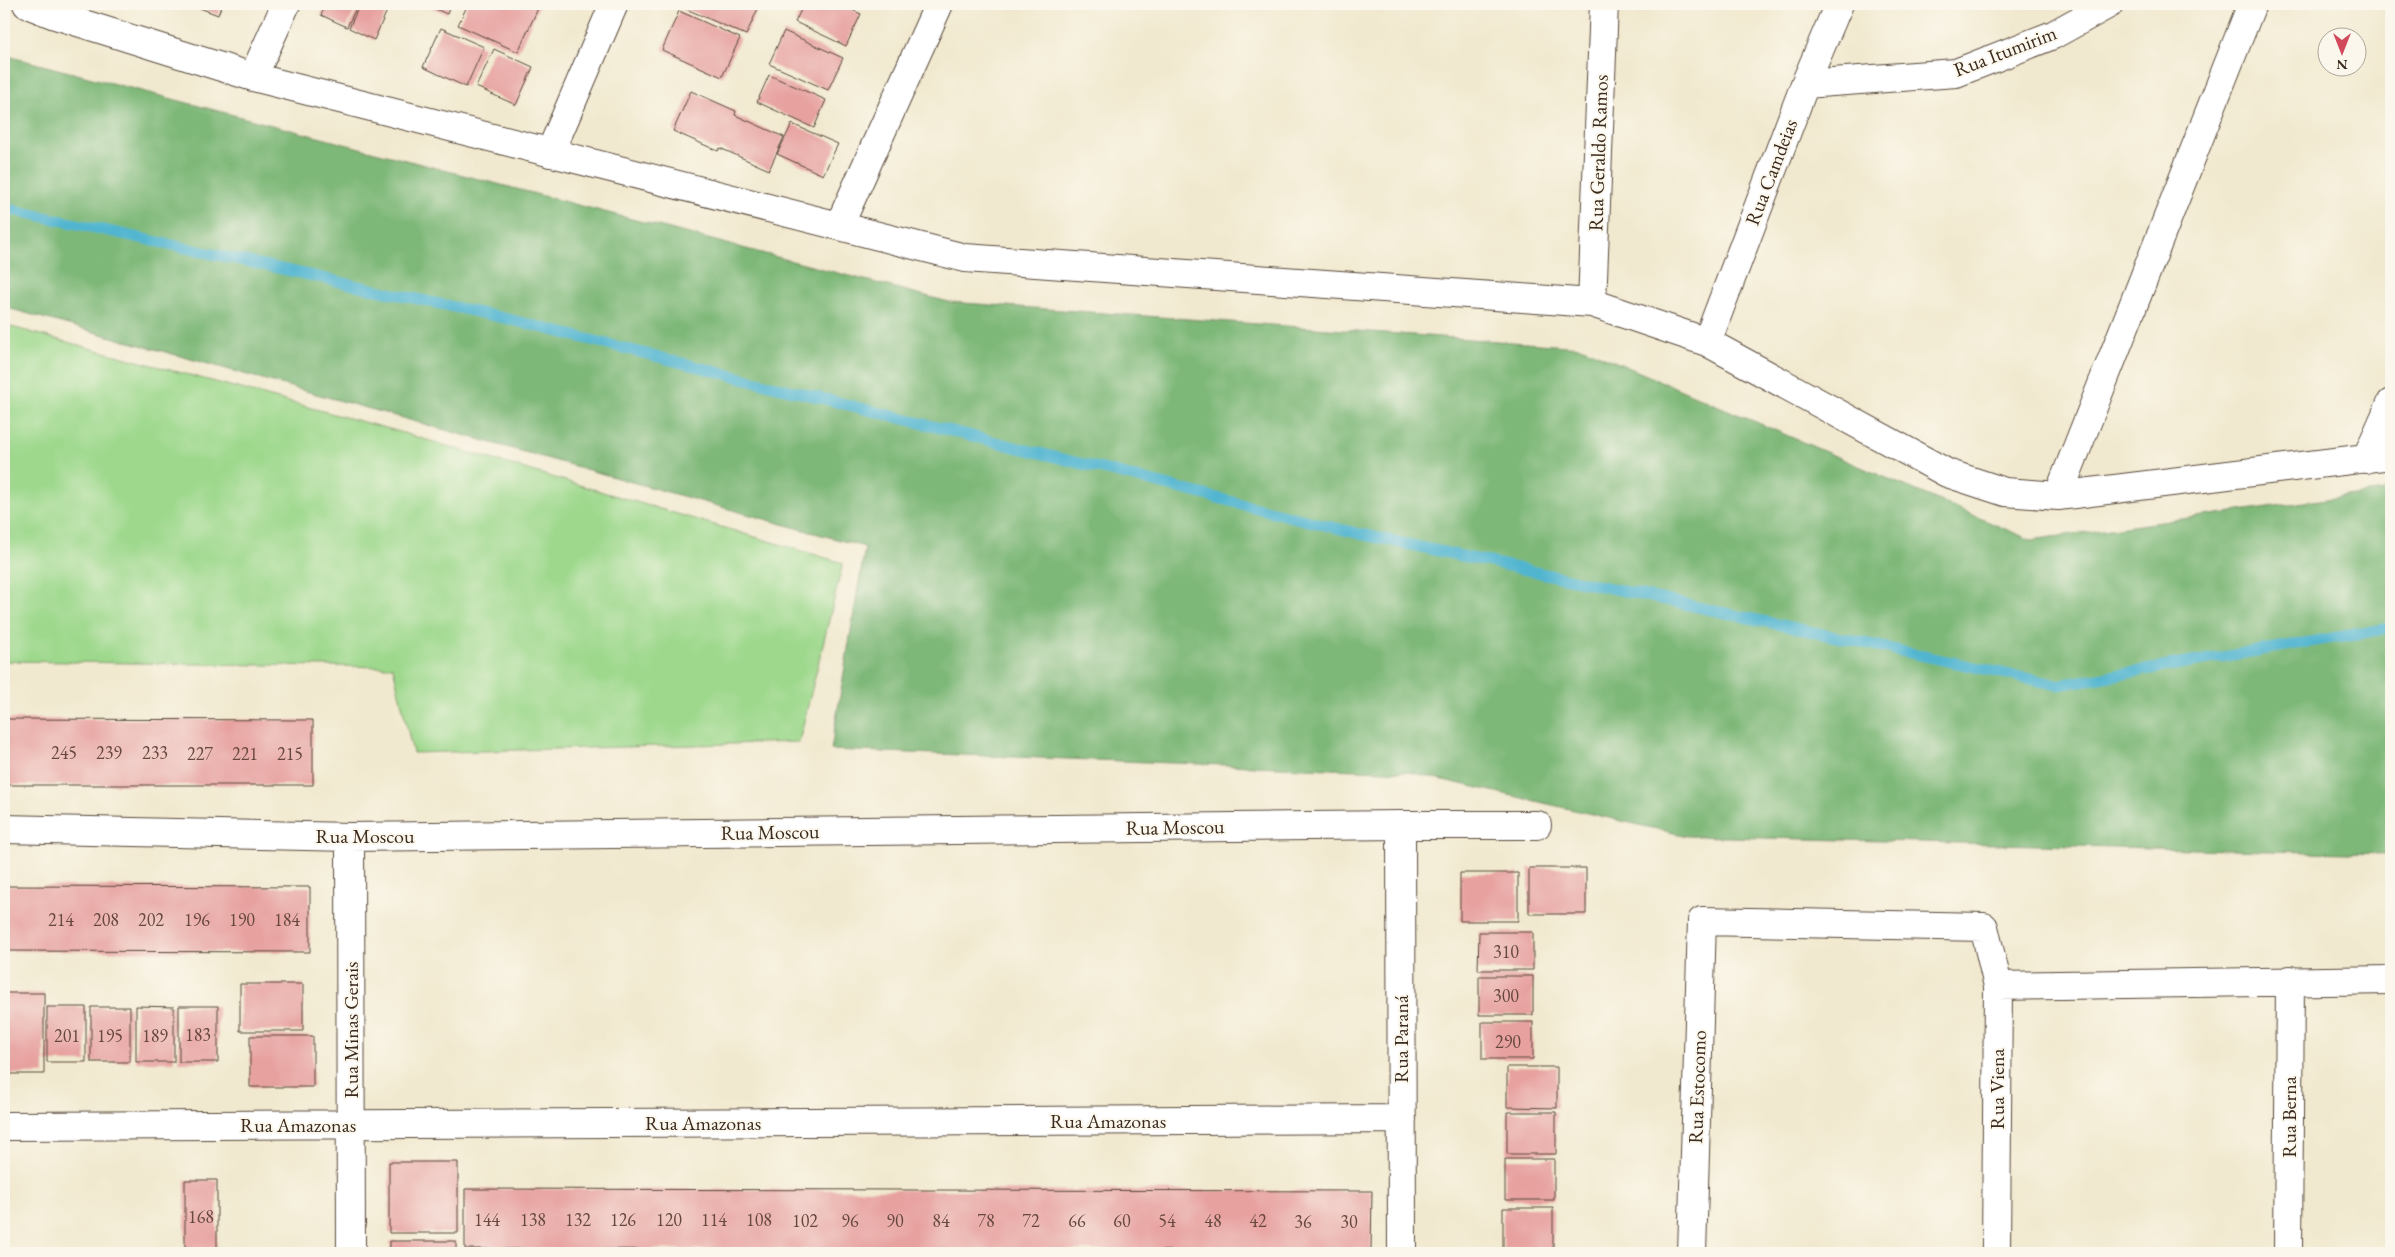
<svg xmlns="http://www.w3.org/2000/svg" width="2395" height="1257" viewBox="0 0 2395 1257" font-family="'EB Garamond',serif">
	<style>
		.green { fill: #9dd88c; stroke: #6c8155 }
		.forest { fill: #7eb878; stroke: #5c714b }
		.lines { fill: none; stroke-linecap: round; stroke-linejoin: round }
		.stream { stroke: #51b5d0; stroke-width: 11 }
		.building { fill: #e7a2a0 }
		.street-casing { stroke: #564739; stroke-width: 30 }
		.street { stroke: #fff; stroke-width: 28 }
		.labels { text-anchor: middle; dominant-baseline: central; stroke-width: 4; stroke-linejoin: round; paint-order: stroke }
		.number-label { font-size: 18px; fill: #66483e }
		.street-label { font-size: 20px; fill: #3b2a1e; stroke: #fbf7ec }
	</style>
	<rect width="100%" height="100%" fill="#fbf7ec"/>
	<filter id="ink" filterUnits="userSpaceOnUse"><feTurbulence type="fractalNoise" baseFrequency=".02" numOctaves="2"/><feDisplacementMap in="SourceGraphic" scale="10" xChannelSelector="R" yChannelSelector="G"/><feConvolveMatrix kernelMatrix="1 2 1 2 8 2 1 2 1" color-interpolation-filters="sRGB"/></filter>
	<filter id="wash" filterUnits="userSpaceOnUse"><feTurbulence type="fractalNoise" baseFrequency=".0096" numOctaves="4" result="noise"/><feDisplacementMap in="SourceGraphic" scale="20" xChannelSelector="R" yChannelSelector="G"/><feGaussianBlur stdDeviation="1.12" result="paint"/><feColorMatrix in="noise" values="0 0 0 0 0 0 0 0 0 0 0 0 0 0 0 0 0 1.4 0 .05"/><feComposite in="paint" operator="in"/></filter>
	<g filter="url(#wash)">
		<rect width="100%" height="100%" fill="#f1e9cf"/>
		<path class="green" d="M4 325 393 430 843 563 799 742 413 753 393 667 4 661Z"/>
		<path class="forest" d="M4 55 949 302 1581 347 2031 540 2391 490V851L2385 854 1687 836 1409 772 831 750 865 547 4 307Z"/>
		<g class="lines">
			<path class="stream" d="M4 208 508 319 1360 534 2058 685 2391 628"/>
		</g>
		<g id="blocks">
			<path class="building" d="M189 4H222L218 15Z
				M326 4H358L347 27 321 15Z
				M360 4H390L374 40 349 28Z
				M424 4H451L447 14Z
				M468 4H540L518 52 458 25Z
				M686 4H760L746 35 684 8Z
				M804 4H839L861 14 846 46 795 22Z
				M679 11 740 38 722 77 662 50Z
				M441 28 484 47 466 87 423 67Z
				M784 31 843 58 828 90 769 64Z
				M494 49 533 67 516 105 476 87Z
				M769 75 826 100 814 128 757 102Z
				M691 91 736 111 735 115 784 137 769 170 720 148 718 151 673 131Z
				M792 124 838 144 823 175 777 154Z
				M4 719 313 720V785H4Z
				M1529 868H1586V914H1529Z
				M1460 873H1518V921H1460Z
				M4 886 310 887V952L4 951Z
				M1479 932H1533V970H1478Z
				M1479 976H1533V1015H1479Z
				M240 984H303V1031H240Z
				M4 993H44V1074H4Z
				M136 1006 174 1007V1062H136Z
				M179 1006H218V1062H179Z
				M47 1007H86V1062H47Z
				M91 1007H130V1062H91Z
				M1482 1022H1533V1059H1482Z
				M250 1036H313V1087H250Z
				M1507 1067H1557V1108L1507 1107Z
				M1507 1112H1556V1154H1507Z
				M1505 1159H1554V1200H1505Z
				M389 1162H458V1233H389Z
				M185 1180H217V1253H185Z
				M465 1189 1372 1191 1371 1251 465 1249Z
				M1503 1208H1553V1249H1503Z
				M390 1241H456V1253H390Z"/>
		</g>
	</g>
	<g filter="url(#ink)">
		<use href="#blocks" fill-opacity="0" stroke="#564739" stroke-width="1"/>
		<g class="lines">
			<g class="street-casing">
				<path id="street" d="M27 4 55 15 253 77 965 258 1592 303 1707 342 1947 473 2005 492 2058 496 2391 455
					M253 77 286 4
					M1805 84 1956 73 2053 35 2109 4
					M550 153 614 4
					M839 226 939 4
					M1592 303 1604 4
					M1707 342 1805 84 1839 4
					M2366 459 2391 403
					M2058 496 2252 4
					M1401 825 1402 1253
					M4 829 350 837 1401 825H1537
					M350 837 351 1253
					M1998 986 2391 980
					M4 1126 1402 1119
					M1692 1253 1702 921 1984 927 1998 986 1996 1253
					M2288 1253 2290 980"/>
			</g>
			<use href="#street" class="street"/>
		</g>
	</g>
	<g class="labels">
		<g class="number-label">
			<text x="64" y="752">245</text>
			<text x="109" y="752">239</text>
			<text x="155" y="752">233</text>
			<text x="200" y="753">227</text>
			<text x="245" y="753">221</text>
			<text x="290" y="753">215</text>
			<text x="61" y="919">214</text>
			<text x="106" y="919">208</text>
			<text x="151" y="919">202</text>
			<text x="197" y="919">196</text>
			<text x="242" y="919">190</text>
			<text x="287" y="919">184</text>
			<text x="1506" y="951">310</text>
			<text x="1506" y="995">300</text>
			<text x="198" y="1034">183</text>
			<text x="67" y="1035">201</text>
			<text x="110" y="1035">195</text>
			<text x="155" y="1035">189</text>
			<text x="1508" y="1041">290</text>
			<text x="201" y="1216">168</text>
			<text x="487" y="1219">144</text>
			<text x="533" y="1219">138</text>
			<text x="578" y="1219">132</text>
			<text x="623" y="1219">126</text>
			<text x="669" y="1219">120</text>
			<text x="714" y="1219">114</text>
			<text x="759" y="1219">108</text>
			<text x="805" y="1220">102</text>
			<text x="850" y="1220">96</text>
			<text x="895" y="1220">90</text>
			<text x="941" y="1220">84</text>
			<text x="986" y="1220">78</text>
			<text x="1031" y="1220">72</text>
			<text x="1077" y="1220">66</text>
			<text x="1122" y="1220">60</text>
			<text x="1167" y="1220">54</text>
			<text x="1213" y="1220">48</text>
			<text x="1258" y="1220">42</text>
			<text x="1303" y="1221">36</text>
			<text x="1349" y="1221">30</text>
		</g>
		<g class="street-label">
			<text transform="translate(2005 51) rotate(-21)">Rua Itumirim</text>
			<text transform="translate(1598 153) rotate(-88)">Rua Geraldo Ramos</text>
			<text transform="translate(1771 172) rotate(-69)">Rua Camdeias</text>
			<text transform="translate(1175 827) rotate(-1)">Rua Moscou</text>
			<text transform="translate(770 832) rotate(-1)">Rua Moscou</text>
			<text x="365" y="836">Rua Moscou</text>
			<text transform="translate(351 1030) rotate(-90)">Rua Minas Gerais</text>
			<text transform="translate(1401 1039) rotate(-90)">Rua Paraná</text>
			<text transform="translate(1697 1087) rotate(-88)">Rua Estocomo</text>
			<text transform="translate(1997 1089) rotate(-90)">Rua Viena</text>
			<text transform="translate(2289 1117) rotate(-90)">Rua Berna</text>
			<text x="1108" y="1121">Rua Amazonas</text>
			<text x="703" y="1123">Rua Amazonas</text>
			<text x="298" y="1125">Rua Amazonas</text>
		</g>
	</g>
	<rect width="2395" height="1257" fill="none" stroke="#fbf7ec" stroke-width="20"/>
	<g transform="translate(2342 52) rotate(180)"><circle r="24" fill="#fbf7ec" stroke="#aea59a"/>
	<path d="M0-4L9 19L0 12L-9 19Z" fill="#d1495b"/>
	<text y="-8" font-size="14" font-weight="bold" text-anchor="middle" fill="#3b2a1e">N</text>
	</g>
</svg>
